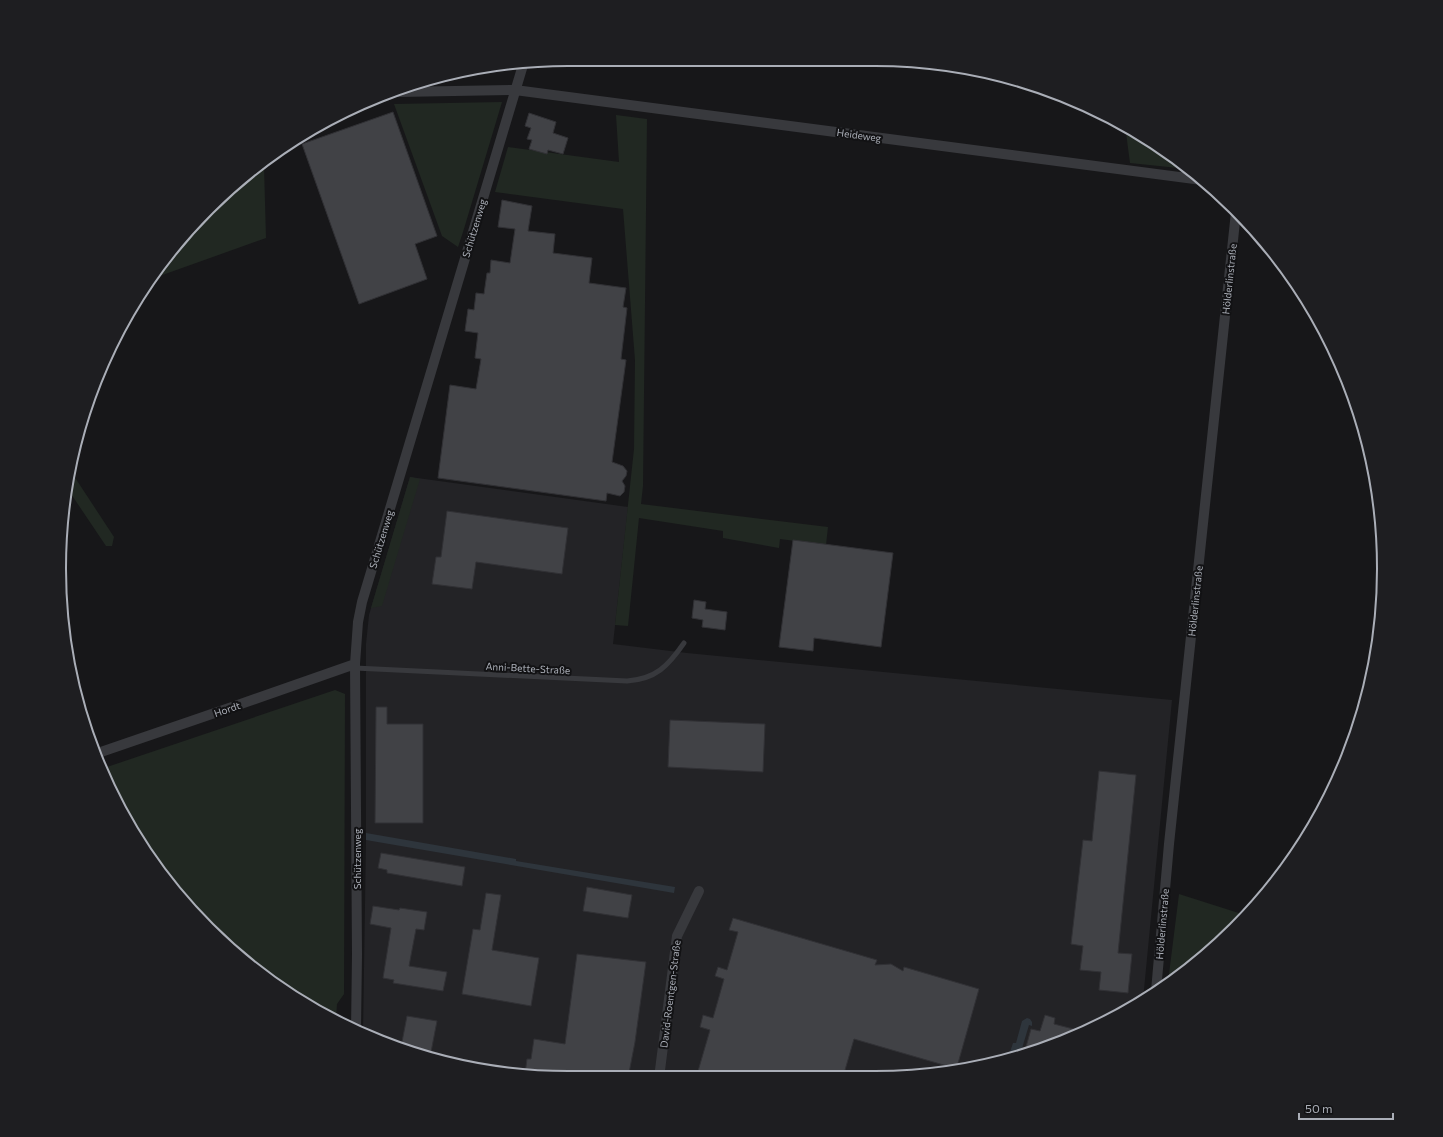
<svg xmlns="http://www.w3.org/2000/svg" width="1443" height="1137" viewBox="0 0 1443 1137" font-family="Commissioner,sans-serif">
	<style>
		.built { fill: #232326 }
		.green { fill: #212822 }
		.water { fill: #2e353c }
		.building { fill: #414246; stroke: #313135 }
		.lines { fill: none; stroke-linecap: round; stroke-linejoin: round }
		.service { stroke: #38393d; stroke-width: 5 }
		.minor { stroke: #38393d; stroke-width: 10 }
		.labels { text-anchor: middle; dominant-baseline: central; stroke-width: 4; stroke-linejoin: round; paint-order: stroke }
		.street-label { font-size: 10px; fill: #aaaeb7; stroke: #121214 }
		.rim { fill: none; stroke: #aaaeb7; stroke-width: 2 }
	</style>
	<rect width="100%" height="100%" fill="#171719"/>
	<path class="built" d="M410 477 628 507 613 644 687 653 1172 700 1143 1000 1129 1010 1038 1051 908 1077 568 1078 469 1068 373 1039 363 1034 366 840V644L369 615Z"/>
	<path class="green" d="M502 102 463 232 458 247 442 236 394 104Z
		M616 115 647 119 643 486 641 504 828 527 826 545 780 539 779 548 723 538V531L639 518 628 626 615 625 634 449 635 360 623 209 495 192 508 147 619 162Z
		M1125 125 1179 161 1178 168 1130 163Z
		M264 166 266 238 154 278 208 208Z
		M72 473 114 537 112 546H106L69 491Z
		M410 477 420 479 382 606 371 608Z
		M335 690 345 694 344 994 337 1004 336 1019 285 992 186 905 127 823 104 768Z
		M1179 894 1245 915 1211 951 1168 982Z"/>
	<path class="water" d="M366 833 516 859V861L675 887 674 893 366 840Z
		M1027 1018 1030 1019 1032 1022V1026L1029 1025 1020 1055 997 1059 1001 1056 1010 1052 1013 1043H1016L1022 1021Z"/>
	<path class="building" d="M393 112 437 236 415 244 427 279 359 304 302 144Z
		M529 113 556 122 553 133 568 138 563 154 548 150 547 154 529 149 532 140 527 139 531 128 525 126Z
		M502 200 532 206 528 231 555 234 553 253 592 258 589 283 626 288 623 307 627 308 621 359 626 360 612 462 623 466 627 471 626 476 622 481 625 486 624 492 620 496 607 493 606 501 438 478 450 385 476 389 481 359 475 358 478 333 465 331 468 309 474 310 476 293 484 294 487 273H490L491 260 510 263 515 229 498 227Z
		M447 511 568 528 562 574 476 562 472 589 432 584 436 557H441Z
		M793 540 893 553 881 647 814 638 813 651 779 647Z
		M694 600 706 602 705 609 727 612 725 630 702 627 703 620 692 618Z
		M376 707H387V724H423V823H375Z
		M670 720 765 724 763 772 668 767Z
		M1099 771 1136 775 1118 953 1132 954 1128 993 1099 990 1101 972 1080 970 1083 946 1071 944 1083 840 1092 841Z
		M381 853 465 867 462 886 387 873V870L378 868Z
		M587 887 632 895 628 918 583 911Z
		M486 893 501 895 492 950 539 958 531 1006 462 994 473 929 480 930Z
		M373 906 399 910 400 908 427 912 424 930 416 929 409 966 447 972 443 991 393 983 394 980 383 978 391 928 370 924Z
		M733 918 877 960 875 965 891 964 903 971 904 967 979 989 957 1067 954 1068 854 1039 843 1077 696 1078 710 1030 700 1027 703 1015 713 1018 724 979 715 976 718 967 727 970 738 932 729 930Z
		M577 954 646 962 635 1042 628 1078H568L525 1074 527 1059H531L534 1039 565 1044Z
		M1045 1015 1055 1018 1054 1024 1081 1031 1038 1051 1024 1054 1031 1029 1040 1031Z
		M407 1016 437 1021 431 1052 401 1047Z"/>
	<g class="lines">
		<path class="service" d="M355 668 627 681C656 679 668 666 684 643"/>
		<path class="minor" d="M398 92 515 90 1202 180
			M98 753 235 706 355 664
			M1156 991 1169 844 1236 212
			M356 1030 357 954 355 664 358 622 362 602 523 65
			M659 1078 677 936 699 891"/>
	</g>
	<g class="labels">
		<g class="street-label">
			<text transform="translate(859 135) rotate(8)">Heideweg</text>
			<text transform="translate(474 228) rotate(-73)">Schützenweg</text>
			<text transform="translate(1229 279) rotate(-84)">Hölderlinstraße</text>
			<text transform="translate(381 539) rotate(-73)">Schützenweg</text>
			<text transform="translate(1195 601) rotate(-84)">Hölderlinstraße</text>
			<text transform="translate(528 668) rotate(3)">Anni-Bette-Straße</text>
			<text transform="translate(227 709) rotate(-19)">Hordt</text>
			<text transform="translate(357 859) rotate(-90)">Schützenweg</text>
			<text transform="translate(1162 924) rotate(-85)">Hölderlinstraße</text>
			<text transform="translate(670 994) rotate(-83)">David-Roentgen-Straße</text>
		</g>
	</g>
	<path d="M0 0H1443V1137H0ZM568 66H875A502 502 0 0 1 1377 568V569A502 502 0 0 1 875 1071H568A502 502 0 0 1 66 569V568A502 502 0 0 1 568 66Z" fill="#1e1e21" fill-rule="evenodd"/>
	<path class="rim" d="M568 66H875A502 502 0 0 1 1377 568V569A502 502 0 0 1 875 1071H568A502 502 0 0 1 66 569V568A502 502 0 0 1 568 66Z"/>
	<path d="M1299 1113v6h94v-6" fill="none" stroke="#aaaeb7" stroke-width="2"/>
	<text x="1305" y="1113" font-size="12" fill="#aaaeb7" stroke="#121214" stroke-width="3" paint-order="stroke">50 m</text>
</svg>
